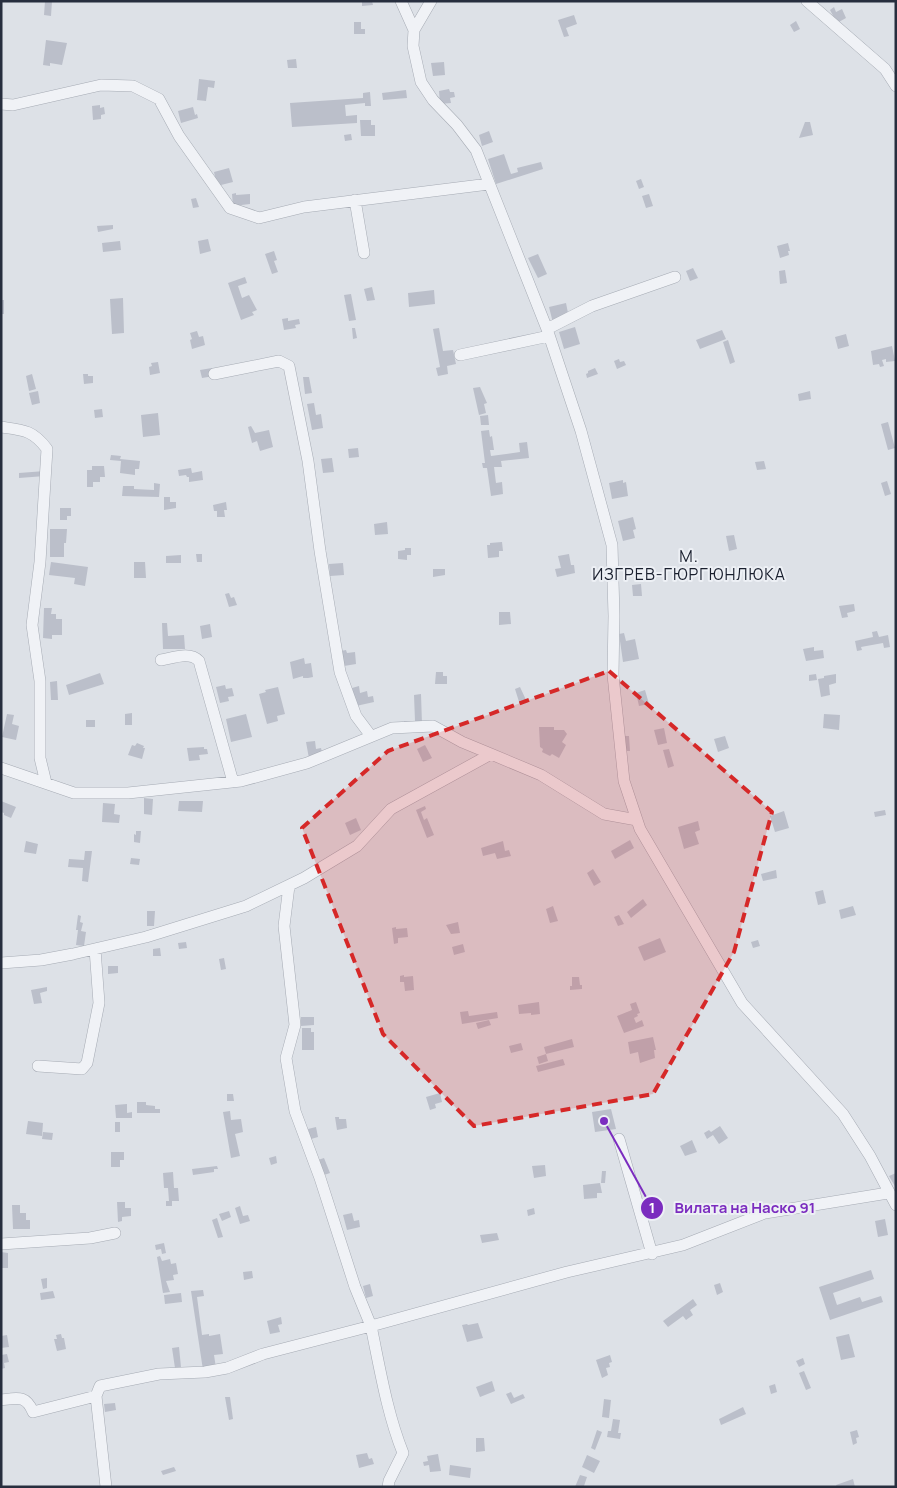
<svg xmlns="http://www.w3.org/2000/svg" width="897" height="1488" viewBox="0 0 897 1488" font-family="Manrope,sans-serif">
	<style>
		.building { fill: #bbbfca }
		.lines { fill: none; stroke-linecap: round; stroke-linejoin: round }
		.minor-casing { stroke: #a6abb4; stroke-width: 12 }
		.minor { stroke: #f0f2f6; stroke-width: 11 }
		.marked { fill: #d62828; fill-opacity: 0.2; stroke: #d62828; stroke-width: 4; stroke-dasharray: 10 6; stroke-linejoin: round }
		.labels { text-anchor: middle; dominant-baseline: central; stroke-width: 4; stroke-linejoin: round; paint-order: stroke }
		.quarter-label { font-size: 16px; letter-spacing: 1px; fill: #191f2e; stroke: #edf0f5 }
		.leader { fill: none; stroke: #7b2cbf; stroke-width: 2 }
		.callout-dot { fill: #7b2cbf; stroke: #edf0f5; stroke-width: 2 }
		.mark-label { font-size: 15px; text-anchor: middle; font-weight: bold; fill: #fff }
		.callout-label { font-size: 15px; text-anchor: middle; font-weight: bold; fill: #7b2cbf; stroke: #edf0f5; stroke-width: 4; stroke-linejoin: round; paint-order: stroke }
	</style>
	<rect width="100%" height="100%" fill="#dde1e7"/>
	<path class="building" d="M45 1H52L51 16 44 15Z
		M362 1H372L373 5 362 6Z
		M834 7 836 12 842 9 846 18 837 23 830 10Z
		M574 15 577 24 566 28 569 36 564 37 558 20Z
		M796 21 800 29 794 32 790 25Z
		M354 22H361V29H365V34H354Z
		M46 40 67 43 62 65 50 63V66L43 65Z
		M296 59 297 68H288L287 60Z
		M444 62 445 75 433 76 431 63Z
		M199 79 215 81 214 88 208 87 206 101 197 100Z
		M449 89 450 92H454L455 97 450 98 451 103 440 104 439 91Z
		M406 90 407 98 383 100 382 93Z
		M370 92 371 106H365V103L345 105 346 116 357 115V123L292 127 290 103 363 98V93Z
		M100 105V108L104 107 105 114 101 115V119L93 120 92 106Z
		M193 107 195 115 197 114 198 118 181 123 178 111Z
		M360 120H371V125H375V136H361Z
		M805 122H810L813 135 799 138Z
		M489 131 493 142 482 146 479 135Z
		M351 134 352 140 345 141 344 135Z
		M504 154 511 174 518 172 517 168 541 162 543 169 496 184 488 159Z
		M229 168 233 182 221 185 223 190 218 191 214 172Z
		M641 179 644 187 639 189 636 181Z
		M236 193V195L250 194V204L233 206 232 194Z
		M649 194 653 206 646 208 642 196Z
		M196 198 199 207 193 208 191 199Z
		M113 225V229L98 232 97 226Z
		M208 239 211 251 200 254 198 241Z
		M120 241 121 250 103 252 102 243Z
		M788 243 790 251H788L789 255 780 258 777 246Z
		M274 251 277 260 274 261 278 272 272 274 265 254Z
		M538 254 547 274 538 278 528 258Z
		M693 268 698 278 690 281 686 271Z
		M785 270 787 283 780 284 779 271Z
		M245 277 247 283 238 286 242 298 249 295 257 310 252 312 254 315 241 320 228 283Z
		M372 287 375 300 367 301 364 289Z
		M434 290 435 304 409 307 408 293Z
		M351 294 356 320 349 321 344 295Z
		M123 298 124 333 112 334 110 299Z
		M1 300H4V314H1Z
		M566 303 569 318 554 327 549 307Z
		M288 318V321L299 319 300 324 295 325 296 328 284 330 282 319Z
		M575 327 580 344 564 349 559 332Z
		M352 328H355L357 338 353 339Z
		M439 328 443 351 453 350 456 364 447 366 448 374 438 376 436 368 440 367 433 329Z
		M722 330 726 339 700 349 696 340Z
		M197 331 199 337 203 336 205 345 192 349 190 340 192 339 190 333Z
		M846 334 849 346 838 349 835 337Z
		M728 340 735 362 730 364 723 342Z
		M892 346 895 361 886 362V359L882 360 884 366 880 367 879 364 873 365 871 351Z
		M619 359 620 362 624 361 626 365 617 369 614 361Z
		M158 362 160 373 150 375 149 367 152 366 151 363Z
		M212 368 214 376 202 378 200 370Z
		M595 368 598 374 587 378 586 374 588 373V371Z
		M32 374 36 389 29 391 26 376Z
		M83 374H88V376H93V383L84 384Z
		M303 377H309L312 393 305 394Z
		M480 387 487 403 484 404 486 413 479 415 473 388Z
		M38 391 40 403 32 405 29 393Z
		M810 391 811 399 799 401 798 394Z
		M314 403 316 415 321 414 323 428 312 430 307 404Z
		M102 409 103 417 95 418 94 410Z
		M158 413 160 435 143 437 141 415Z
		M488 415 489 425H481L480 416Z
		M888 422 895 448 888 450 881 424Z
		M251 426 255 433 269 430 273 447 260 451 257 441 252 443 248 427Z
		M489 430 490 437 492 436 494 450H490L491 456 520 452 519 443 527 442 529 458 501 461 502 467H494L496 483 502 482 503 494 491 496 487 468H483L482 463H485L481 431Z
		M358 448 359 457 349 458 348 449Z
		M111 455 121 456 120 459 140 461 139 469H135V475L120 473 121 461 110 460Z
		M332 458 334 472 323 473 321 459Z
		M764 461 766 469 757 470 755 462Z
		M92 466H104L105 477H100V482H93V487H87V470H92Z
		M191 468 192 473 202 471 203 480 189 482V477H187L186 475 179 476 178 470Z
		M45 471V476L19 478V473Z
		M623 480V483L626 482 628 496 612 499 609 483Z
		M887 481 891 494 885 496 881 483Z
		M154 483 160 484 159 497 122 496 123 486H134V489L154 490Z
		M164 497H170V502H176V508L164 510Z
		M226 502 227 510H224L225 517H217V511H214L213 505Z
		M60 508H71V516H67V520H60Z
		M633 517 636 529 633 530 635 538 623 541 618 521Z
		M387 522 388 534 375 535 374 524Z
		M50 529H67L66 543H64V557H50Z
		M734 535 737 549 729 551 726 536Z
		M502 542 503 551H499V557L488 558 487 545H490V543Z
		M405 548H411V555H407V560L398 559V551L405 550Z
		M196 554H202V562H197Z
		M569 554 571 565H574L575 573 557 577 555 569 561 568 558 556Z
		M181 555V563H166V556Z
		M51 562 88 567 85 586 74 584 75 578 49 575Z
		M134 562H145L146 578H134Z
		M343 563 344 575 330 576 329 564Z
		M433 569H445V575L433 577Z
		M641 584 642 596H633L632 585Z
		M229 593 231 598 234 597 237 605 229 607 225 594Z
		M854 604 855 611 847 613 848 617 842 618 839 606Z
		M44 608H52L51 614H56V619H62V635H52V639L43 638Z
		M499 612H510L511 624 499 625Z
		M162 623H167L168 636 184 635 185 649H163Z
		M210 624 212 637 202 639 200 626Z
		M877 631 879 637 888 635 890 647 884 648 883 643 861 647 862 650 857 651 855 641 873 637 872 632Z
		M624 633 626 641 635 639 639 659 623 662 619 634Z
		M814 647V651L823 650 824 658 806 661 803 649Z
		M346 650 347 653 355 652 356 664 344 666 341 651Z
		M304 658 305 664 311 663 313 677 308 678H303V676L293 679 290 662Z
		M436 672H443V676H447V684H435Z
		M100 673 104 684 69 695 66 685Z
		M816 674 817 680 809 681V675Z
		M836 674V683L829 685 830 695 821 697 818 679 824 678V676Z
		M57 681 58 700H51L50 682Z
		M225 685 226 689 232 688 234 696 228 697 229 701 220 703 216 687Z
		M359 686 360 693 367 691 368 697 373 696 374 702 356 706 352 688Z
		M278 687 285 714 277 716 278 721 267 724 259 694 266 692 265 690Z
		M520 687 527 702 520 705 515 689Z
		M645 690 649 704 639 706 636 693Z
		M421 694 422 724 405 727 404 721H415L414 695Z
		M132 713V725H125V714Z
		M7 714 14 715 12 724 19 726 16 740 2 737Z
		M246 714 252 737 231 742 226 719Z
		M824 714 840 715 839 730 823 728Z
		M86 720H95V727H86Z
		M539 727H554V730H564L567 734 562 742 566 745 559 758 552 754 550 756 542 752 543 749 540 747Z
		M664 728 667 743 658 745 654 730Z
		M625 736H629L630 751H626Z
		M725 736 729 748 718 752 714 739Z
		M315 741 316 749 321 748 324 761 310 764 306 742Z
		M137 743 144 746 143 748H145L142 759 128 755 132 745 135 746Z
		M425 745 432 758 423 762 417 749Z
		M204 747V749H207L208 754 199 755 200 760 189 761 187 748Z
		M669 749 674 766 668 768 663 750Z
		M144 798 153 799 152 815 144 814Z
		M1 801 16 807 11 818 4 815V813L1 812Z
		M179 801H203L202 812 178 811Z
		M103 803 115 804 114 814 120 815 119 823 102 822Z
		M425 806 426 809 421 812 424 820 427 818 434 835 427 838 416 810Z
		M885 810 886 815 875 817 874 812Z
		M784 811 789 828 775 832 770 816Z
		M356 818 361 830 350 835 345 823Z
		M698 821 700 830 695 832 699 844 684 849 678 827Z
		M136 831H141L140 843 134 842V834L136 835Z
		M630 840 634 848 615 859 611 851Z
		M26 841 38 844 36 854 24 852Z
		M503 841 505 851 509 850 511 856 497 859 495 853 483 856 481 848Z
		M85 851H92L88 882 82 881 83 868 68 867 69 859 84 860Z
		M131 858 140 859 139 865 130 864Z
		M593 869 601 882 594 886 587 873Z
		M776 870 777 878 763 881 761 874Z
		M823 890 826 903 818 905 815 892Z
		M643 899 647 905 631 918 627 912Z
		M553 906 558 921 550 923 546 909Z
		M853 906 856 915 841 919 839 910Z
		M147 911H155L154 926H147Z
		M78 915 81 916 80 922 83 923 81 931 86 932 84 946 76 945 78 930H76Z
		M619 915 624 924 618 926 614 917Z
		M458 922 460 933 451 934 446 925Z
		M396 927V929L407 928 408 937 398 938V943L394 944 392 928Z
		M660 938 666 952 644 961 638 947Z
		M758 940 760 946 753 948 751 942Z
		M186 942 187 948 179 949 178 943Z
		M463 944 465 952 454 955 452 947Z
		M160 948 161 956H153V949Z
		M224 958 226 969 221 970 219 959Z
		M108 966H118V973L108 974Z
		M404 975V977L413 976 414 990 405 991 404 982H400V976Z
		M572 977H579L580 985H582V989L570 990V986H572Z
		M47 987V991L40 993 42 1003 34 1004 31 990Z
		M539 1002 540 1014 531 1015V1013L519 1014 518 1005Z
		M636 1002 640 1013 637 1014 638 1016 634 1018 636 1023 642 1020 644 1026 624 1033 617 1016 632 1010 630 1004Z
		M468 1011 469 1016 497 1012 498 1018 462 1024 460 1012Z
		M301 1017H314V1025L301 1026Z
		M489 1020 491 1025 478 1029 476 1023Z
		M302 1028H311V1032H314V1050H302Z
		M653 1037 656 1050H654L655 1058 640 1063 638 1052 630 1054 628 1042Z
		M572 1039 574 1047 546 1054 544 1047Z
		M521 1043 523 1050 511 1053 509 1046Z
		M546 1054 548 1061 539 1064 537 1057Z
		M563 1059 565 1065 538 1072 536 1066Z
		M440 1093 442 1102 435 1104 436 1108 430 1110 426 1097Z
		M227 1094H233L234 1101H227Z
		M137 1102H146V1105L155 1106V1109H160V1113H137Z
		M127 1104V1113L132 1112V1118H116L115 1105Z
		M611 1109 616 1129 595 1132 592 1112Z
		M230 1111 231 1120 241 1119 243 1132 235 1134 240 1156 231 1158 223 1112Z
		M335 1117H339V1119H346L347 1128 337 1130Z
		M28 1121 43 1123 42 1136 26 1134Z
		M115 1122H120V1132H115Z
		M720 1126 728 1138 719 1144 713 1135 707 1139 704 1133 709 1130 711 1132Z
		M316 1127 318 1137 311 1139 308 1129Z
		M43 1132 53 1133 52 1140 42 1139Z
		M692 1140 697 1152 685 1156 680 1146Z
		M111 1152H124V1160H120V1167H111Z
		M276 1156 277 1163 271 1165 269 1158Z
		M324 1158 330 1173 324 1175 318 1160Z
		M545 1165 546 1176 534 1178 532 1166Z
		M217 1166 218 1169H214V1172L193 1175 192 1169Z
		M602 1171H606L605 1183H601Z
		M173 1172 174 1188H178L179 1201H172V1206H166V1201H169L168 1188H164L163 1173Z
		M896 1173V1188L889 1176Z
		M600 1183 602 1193H597V1198L584 1199 583 1185Z
		M117 1202H125V1208H131V1216L122 1217V1221L118 1222Z
		M12 1205H20V1213H26V1220H30V1229H13Z
		M240 1206 243 1216 248 1215 250 1221 240 1224 235 1208Z
		M534 1208 535 1214 528 1216 527 1210Z
		M229 1211 231 1217 222 1221 219 1214Z
		M352 1213 354 1221 359 1220 360 1227 347 1230 343 1215Z
		M217 1218 223 1237 218 1238 212 1220Z
		M885 1219 888 1235 878 1237 875 1221Z
		M497 1233 499 1240 482 1243 480 1235Z
		M164 1243 166 1253 162 1254 161 1249 156 1250 155 1245Z
		M1 1252 8 1253V1268H1Z
		M160 1256 162 1261 170 1259 171 1264 176 1263 178 1274 173 1275 174 1280 166 1281 170 1292 163 1293 157 1257Z
		M871 1270 874 1279 833 1293 837 1305 860 1297 862 1302 881 1296 883 1302 830 1320 819 1287Z
		M252 1271 253 1278 244 1280 243 1272Z
		M47 1278V1288L43 1289 41 1279Z
		M720 1283 723 1292 717 1295 714 1285Z
		M370 1284 373 1296 366 1298 363 1286Z
		M203 1290 204 1296 197 1297 202 1335 209 1334V1336L220 1334 223 1354 214 1355 216 1368 203 1370 191 1291Z
		M53 1291 55 1298 41 1300 40 1293Z
		M181 1293 182 1302 165 1304 164 1295Z
		M693 1299 697 1305 690 1310 693 1315 686 1320 683 1316 668 1327 663 1321Z
		M281 1317 282 1324 278 1325 280 1332 270 1334 267 1321Z
		M478 1323 483 1338 467 1342 462 1325 467 1324 468 1325Z
		M61 1334 62 1338H64L66 1349 57 1351 54 1339H57L56 1335Z
		M849 1334 855 1357 841 1360 836 1337Z
		M7 1335 9 1347 1 1348V1336Z
		M179 1347 181 1367 175 1368 172 1348Z
		M7 1354 9 1362 4 1363 5 1368 1 1369V1355Z
		M610 1355 612 1362 609 1363 610 1367 606 1368 608 1375 602 1378 596 1360Z
		M803 1358 805 1364 799 1367 796 1361Z
		M804 1371 811 1388 806 1390 799 1373Z
		M492 1381 495 1391 480 1397 476 1387Z
		M775 1384 777 1392 771 1394 769 1386Z
		M511 1392 514 1398 523 1394 525 1398 511 1404 506 1394Z
		M225 1397H230L233 1419 229 1420Z
		M604 1399 611 1400 609 1418 602 1417Z
		M115 1403 116 1410 105 1412 104 1404Z
		M743 1407 746 1414 721 1425 719 1419Z
		M613 1419 620 1420 618 1433H621L620 1439 607 1437 608 1431H611Z
		M597 1430 602 1432 595 1450 591 1448Z
		M857 1430 859 1437 856 1438 857 1443 853 1445 850 1432Z
		M476 1438H484L485 1451 476 1452Z
		M367 1453 369 1459 372 1458 374 1464 359 1468 356 1455Z
		M438 1454 441 1471 430 1472 429 1465 424 1466 423 1462 428 1461 427 1456Z
		M587 1455 600 1461 594 1473 582 1467Z
		M450 1465 471 1468 470 1478 449 1475Z
		M174 1467 176 1471 163 1475 161 1471Z
		M580 1475 587 1477 584 1486 575 1487Z
		M853 1479 855 1487H837L836 1485Z"/>
	<g class="lines">
		<g class="minor-casing">
			<path id="minor" d="M401 1 414 30 413 46 421 82 433 100 457 125 476 150 547 329 581 431 612 545 614 616 613 675 624 781 640 829 742 1003 843 1114 870 1156 896 1205
				M807 1 885 69 896 86
				M414 30 431 1
				M1 104 13 105 101 85 133 86 159 99 179 136 230 208 259 218 304 207 489 184
				M355 200 364 253
				M547 329 592 306 675 277
				M460 355 549 336
				M214 374 279 361 289 366 308 461 320 551 340 672 356 716 371 736
				M1 427C23 430 33 430 47 449L40 562 32 625 40 681V758L46 783
				M161 660C173 658 190 651 199 661L233 782
				M1 768 74 793H128L241 781 307 763 392 728 433 726 462 742 491 754
				M1 963 41 960 73 954 146 937 246 906 304 878 357 846 391 809 491 754 541 775 604 814 637 820
				M38 1066 82 1069 87 1063 99 1003 95 949
				M619 1139 652 1254
				M1 1244 90 1238 115 1233
				M96 1396 100 1386 159 1374 205 1372 227 1368 263 1354 371 1326 355 1287 320 1178 295 1111 286 1058 295 1025 284 926 289 886
				M1 1400C18 1398 26 1395 33 1412L96 1396 106 1487
				M388 1487 389 1481 403 1453C387 1413 380 1369 371 1326L567 1272 683 1245 765 1213 888 1193"/>
		</g>
		<use href="#minor" class="minor"/>
	</g>
	<path class="marked" d="M609 671 772 812 734 952 653 1094 474 1126 383 1034 302 828 388 751Z"/>
	<g class="labels">
		<g class="quarter-label">
			<text x="689" y="556">М.<tspan x="689" dy="18">ИЗГРЕВ-ГЮРГЮНЛЮКА</tspan></text>
		</g>
	</g>
	<path class="leader" d="M604 1121L652 1208"/>
	<g class="callout-dot">
		<circle cx="604" cy="1121" r="5"/>
		<circle cx="652" cy="1208" r="12"/>
	</g>
	<g class="mark-label">
		<text x="652" y="1213">1</text>
	</g>
	<g class="callout-label">
		<text x="745" y="1213">Вилата на Наско 91</text>
	</g>
	<rect width="897" height="1488" fill="none" stroke="#272e3e" stroke-width="5"/>
</svg>
